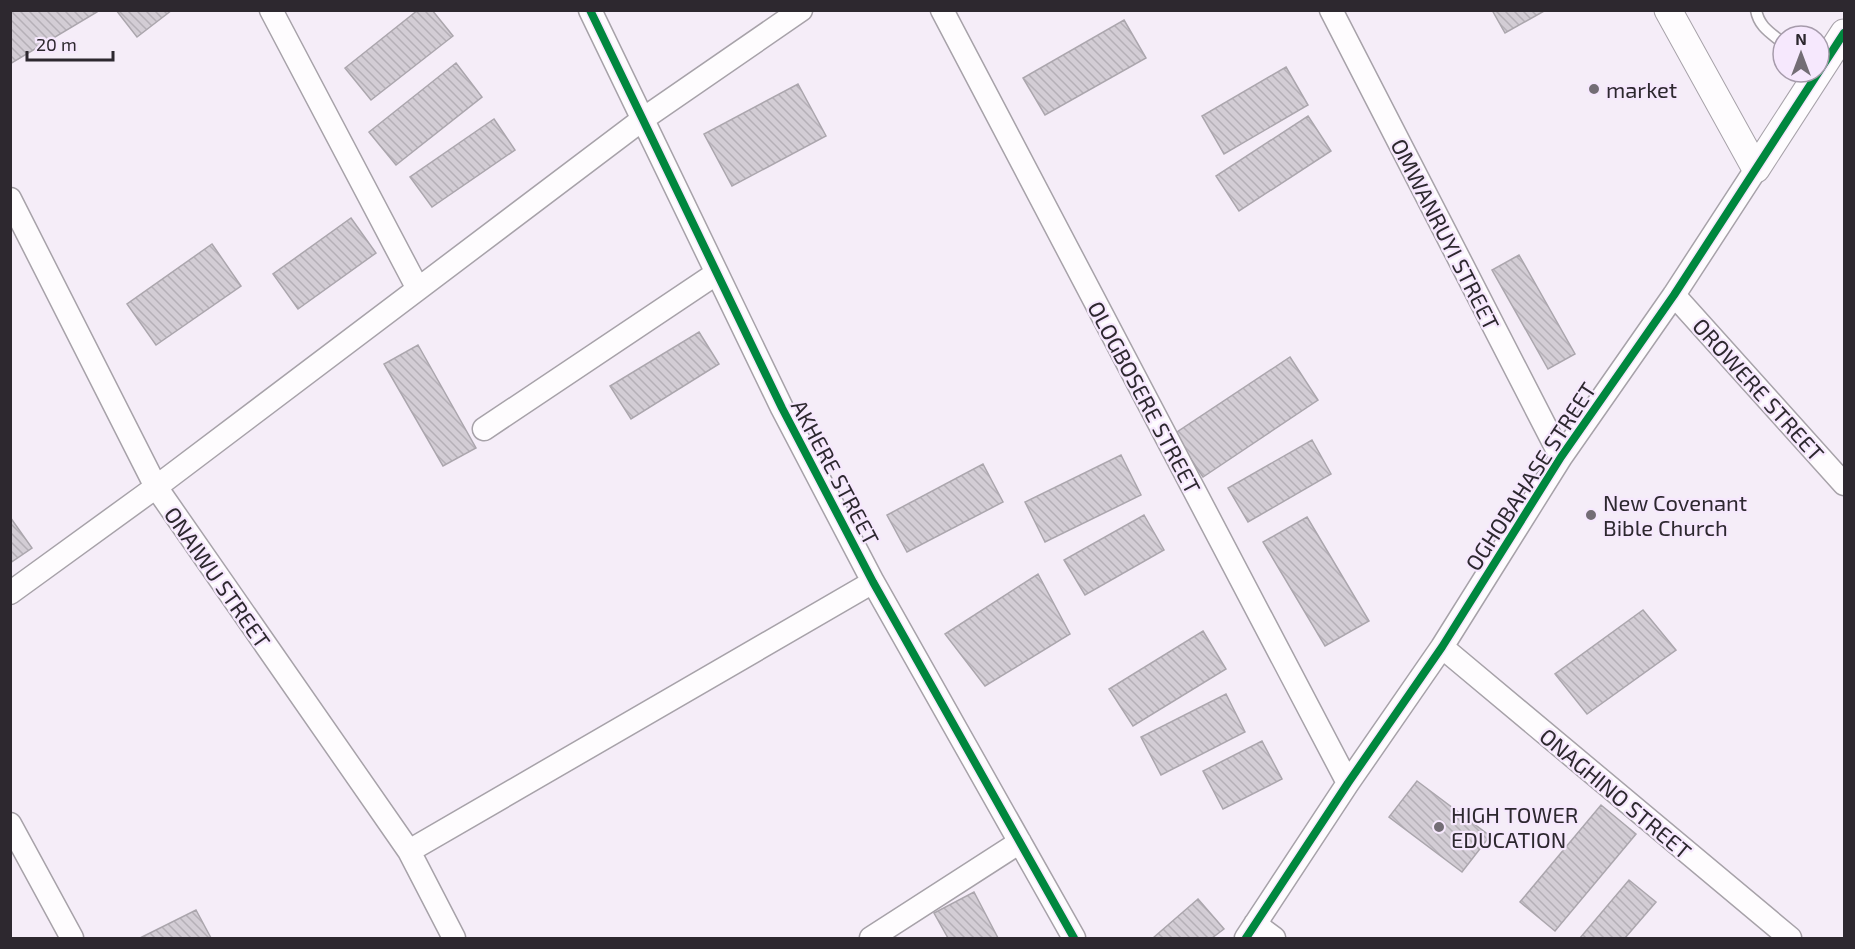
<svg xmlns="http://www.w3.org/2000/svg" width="1855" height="949" viewBox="0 0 1855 949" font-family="'Exo 2',sans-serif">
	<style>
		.building { fill: url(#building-back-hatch); stroke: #aba6ad; stroke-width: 1.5 }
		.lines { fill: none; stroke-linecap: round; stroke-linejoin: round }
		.service-casing { stroke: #a7a2a9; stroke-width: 13 }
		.minor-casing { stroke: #a7a2a9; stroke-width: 25 }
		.tertiary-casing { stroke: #a7a2a9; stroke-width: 29 }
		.service { stroke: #fefcfe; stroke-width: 10 }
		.minor { stroke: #fefcfe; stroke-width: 22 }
		.tertiary { stroke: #fefcfe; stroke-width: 27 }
		.cycleway-casing { stroke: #f6e8fd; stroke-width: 11 }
		.cycleway { stroke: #00873e; stroke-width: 8 }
		.poi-dot { fill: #736d75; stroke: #f6e8fd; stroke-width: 2 }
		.labels { text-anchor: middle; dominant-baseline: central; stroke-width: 4.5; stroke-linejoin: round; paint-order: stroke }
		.poi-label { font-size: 22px; fill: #2d282f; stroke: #f6e8fd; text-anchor: start }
		.street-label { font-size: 22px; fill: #2d282f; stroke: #f6e8fd }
	</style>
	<defs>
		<pattern id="building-back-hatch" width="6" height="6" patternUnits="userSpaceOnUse" patternTransform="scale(1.5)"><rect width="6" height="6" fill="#d3cdd5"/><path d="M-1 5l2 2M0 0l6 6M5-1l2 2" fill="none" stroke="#b5b0b7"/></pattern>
	</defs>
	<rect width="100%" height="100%" fill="#f5edf8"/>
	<path class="building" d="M10 10H96L97 12 10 64Z
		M116 10H172L137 37Z
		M418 10H432L453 36 371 100 345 68Z
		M1492 10H1546L1505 33Z
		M1124 20 1146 58 1045 115 1023 78Z
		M456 63 482 97 396 165 369 132Z
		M1286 67 1308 105 1224 154 1202 116Z
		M798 84 826 136 732 186 704 134Z
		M1308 116 1331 151 1239 211 1216 176Z
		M494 119 515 150 432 207 410 177Z
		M351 218 376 253 298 309 273 274Z
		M212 244 241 286 156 345 127 304Z
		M1519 255 1575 354 1548 369 1492 270Z
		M699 332 719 364 631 419 610 386Z
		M418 345 476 448 443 466 384 364Z
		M1290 357 1318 400 1203 477 1174 434Z
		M1312 440 1331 474 1248 522 1228 488Z
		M1121 455 1141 495 1045 542 1025 502Z
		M983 464 1003 502 907 552 887 515Z
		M1144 515 1164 550 1085 595 1064 560Z
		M10 517 32 548 10 563Z
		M1307 517 1369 621 1325 646 1263 542Z
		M1038 574 1070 634 985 686 945 634Z
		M1643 610 1676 650 1587 714 1555 674Z
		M1203 631 1226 669 1133 726 1109 689Z
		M1226 694 1245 732 1161 775 1141 737Z
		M1262 741 1282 779 1223 809 1203 771Z
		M1417 781 1490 836 1462 872 1389 817Z
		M1601 805 1636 834 1555 931 1520 902Z
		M1629 880 1656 902 1625 938H1580Z
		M974 892 998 938H948L934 913Z
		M1198 899 1224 929 1212 938H1153Z
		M196 910 211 938H140Z"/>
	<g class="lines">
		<g class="service-casing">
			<path id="service" d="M1756 10C1759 27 1771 33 1783 43"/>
		</g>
		<g class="minor-casing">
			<path id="minor" d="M271 10 418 289
				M590 10 782 408 873 582 1074 938
				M942 10 1348 783
				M1331 10 1561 457
				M10 199 156 487 409 851 454 938
				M1674 295 1844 484
				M484 429 717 273
				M10 593 156 487 643 119 801 10
				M1442 647 1790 938
				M10 824 72 938
				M409 851 873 582
				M1255 924 1274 938
				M871 938 1020 842
				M1246 938 1348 783 1442 647 1561 457 1674 295 1756 169"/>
		</g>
		<g class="tertiary-casing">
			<path id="tertiary" d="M1668 10 1756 169 1844 33"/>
		</g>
		<use href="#service" class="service"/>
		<use href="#minor" class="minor"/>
		<use href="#tertiary" class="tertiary"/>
		<g class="cycleway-casing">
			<path id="cycleway" d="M590 10 782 408 873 582 1074 938
				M1246 938 1348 783 1442 647 1561 457 1674 295 1844 33"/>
		</g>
		<use href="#cycleway" class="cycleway"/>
	</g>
	<g class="poi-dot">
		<circle cx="1594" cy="89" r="6"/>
		<circle cx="1591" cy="515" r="6"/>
		<circle cx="1439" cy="827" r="6"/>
	</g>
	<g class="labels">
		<g class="poi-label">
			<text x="1606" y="89">market</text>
			<text x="1603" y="502">New Covenant<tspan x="1603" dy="25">Bible Church</tspan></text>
			<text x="1451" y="814">HIGH TOWER<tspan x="1451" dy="25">EDUCATION</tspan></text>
		</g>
		<g class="street-label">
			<text transform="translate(1446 234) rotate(63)">OMWANRUYI STREET</text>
			<text transform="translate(1759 389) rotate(48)">OROWERE STREET</text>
			<text transform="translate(1145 397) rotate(62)">OLOGBOSERE STREET</text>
			<text transform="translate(836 472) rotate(62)">AKHERE STREET</text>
			<text transform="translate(1530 476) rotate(-57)">OGHOBAHASE STREET</text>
			<text transform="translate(218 577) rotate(55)">ONAIWU STREET</text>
			<text transform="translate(1616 793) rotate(40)">ONAGHINO STREET</text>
		</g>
	</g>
	<rect width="1855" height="949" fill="none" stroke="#2d282f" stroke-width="24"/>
	<g transform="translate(1801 54)"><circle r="28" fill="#f6e8fd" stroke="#a69bab" stroke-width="1.5"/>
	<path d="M0-4.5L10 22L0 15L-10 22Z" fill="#736d75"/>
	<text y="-9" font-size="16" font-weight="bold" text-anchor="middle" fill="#2d282f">N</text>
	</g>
	<path d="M27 51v9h86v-9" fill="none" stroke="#2d282f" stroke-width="3"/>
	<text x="36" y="51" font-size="18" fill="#2d282f" stroke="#f6e8fd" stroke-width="4.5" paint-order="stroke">20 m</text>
</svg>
